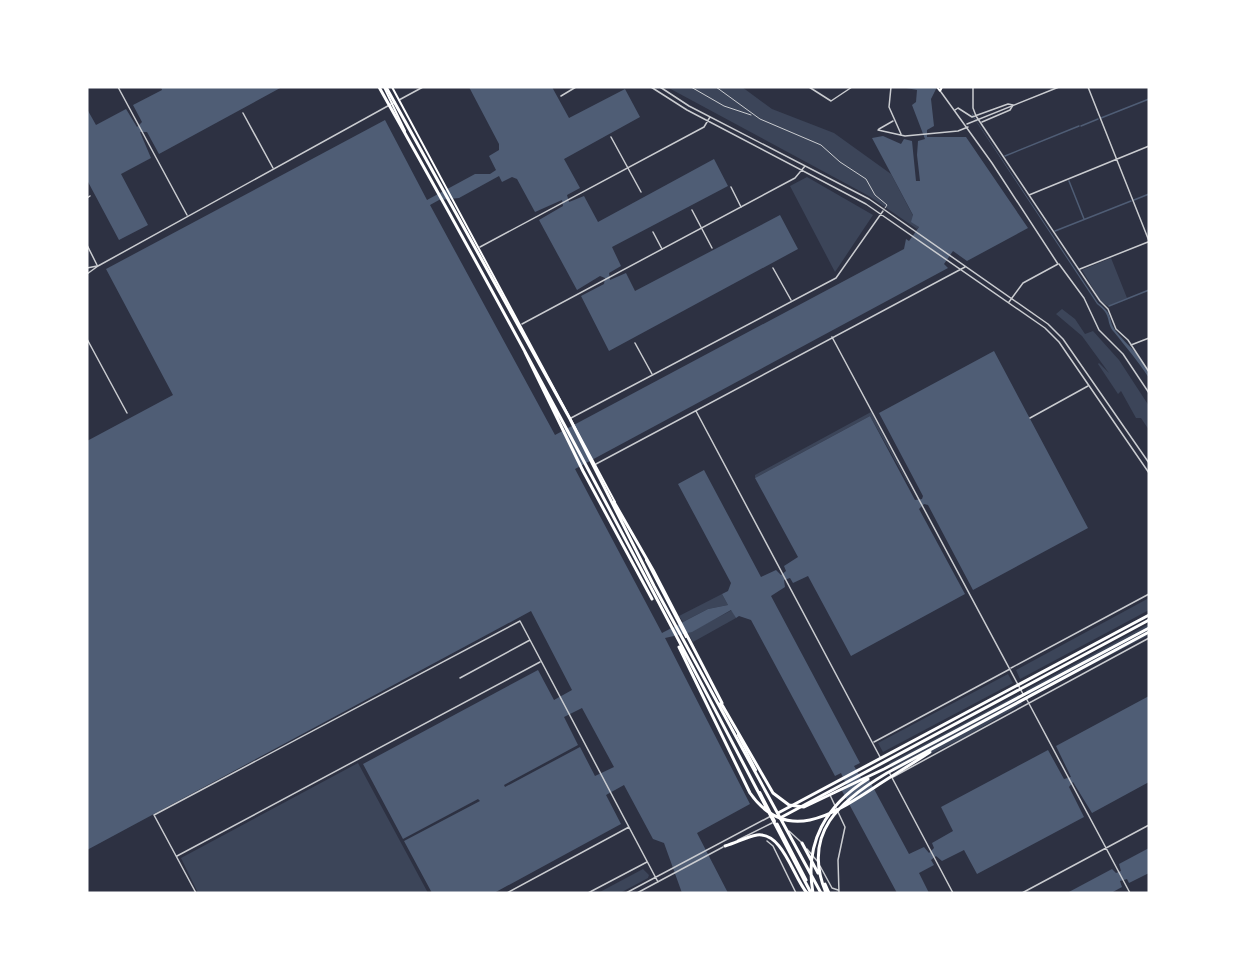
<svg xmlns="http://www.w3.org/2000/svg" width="1236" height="980" viewBox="0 0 1236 980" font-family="Commissioner,sans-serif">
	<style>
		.green { fill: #3c4559 }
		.water { fill: #4f5d75; fill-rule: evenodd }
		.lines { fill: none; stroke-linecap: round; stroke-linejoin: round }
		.stream { stroke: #4f5d75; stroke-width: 1.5 }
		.service { stroke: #caccd0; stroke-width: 1 }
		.minor { stroke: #caccd0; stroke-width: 1.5 }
		.tertiary { stroke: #caccd0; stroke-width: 1.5 }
		.secondary { stroke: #fff; stroke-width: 2 }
		.primary { stroke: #fff; stroke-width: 2 }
		.trunk { stroke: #fff; stroke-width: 3 }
		.motorway { stroke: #fff; stroke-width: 3 }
	</style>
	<rect width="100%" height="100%" fill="#2d3142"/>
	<path class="green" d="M667 87H742L772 109 834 133 891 174 919 227 917 229 869 196Z
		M807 177 873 215 835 272 790 186Z
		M1111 258 1127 298 1108 306 1101 302 1082 270Z
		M1062 309 1075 319 1085 334 1093 331 1119 360 1149 406V430L1141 418H1136L1121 391 1118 394 1098 364 1099 363 1109 373 1082 336 1056 314Z
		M871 412 918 501 870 416 755 478V475Z
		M722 594 728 605 708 609 683 622 679 616Z
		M1149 598V610L1020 679 1016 670Z
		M732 610 736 618 693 642 688 633Z
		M1149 624V635L1030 697 1026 690Z
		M1008 674 1013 683 883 752 878 743Z
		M1019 694 1022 704 963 738 894 772 889 763Z
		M358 763 428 893H198L181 858Z
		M643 869 649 875 648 878 620 893H598Z"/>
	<path class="water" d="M161 87H282L159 154 147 132H140L151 158 121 174 148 225 119 240 87 180V109L96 125 126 109 137 127 142 122 133 105 162 90Z
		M469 87H552L569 118 625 89 640 117 564 159 580 188 567 195 569 202 584 196 598 222 714 159 728 186 612 247 621 266 609 273 610 280 626 273 635 291 780 215 798 249 609 351 581 296 604 284 605 278 600 276 577 290 539 220 563 206 562 200 535 212 517 179 512 177 502 182 499 176 459 198 439 200 430 205 555 435 904 249 906 239 909 241 919 227 911 222 913 215 872 138 883 136 901 144 904 139 912 141 916 181H920L917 155 918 141 925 139 912 105 916 102 917 90 901 87H937L931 99 934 126 927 130V137H966L1028 228 967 261 953 251 944 264 948 268 575 469 662 633 708 609 728 605 722 594 728 591 731 583 678 484 704 470 761 577 776 570 781 575 786 571 784 566 798 557 755 478 870 416 915 500 922 499 923 496 879 413 994 351 1088 528 973 590 928 505 924 504 919 509 965 594 851 656 808 576 793 583 790 578 784 580 785 587 771 596 860 763 854 766 861 778 867 776 909 854 924 847 929 853 934 848 932 843 953 831 941 807 1048 750 1064 779 1071 777 1056 746 1149 696V782L1092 813 1073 782 1069 787 1084 817 977 874 964 850 942 861 936 856 931 860 934 865 919 873 929 893H897L841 789 847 786 841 773 835 776 751 620 739 616 736 618 731 610 692 632 665 638 750 804 697 833 728 893H682L664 843 653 839 624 785 606 795 621 824 494 893H432L404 841 480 801 478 799 403 839 363 764 538 670 554 700 572 690 531 611 87 850V441L173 395 106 269 385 120 427 200 475 174H490L496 170 489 156 499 150V144ZM582 708 614 767 595 776 580 747 505 787 504 785 578 745 564 717Z
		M971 87 972 113 977 122 1098 303C1115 316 1107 318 1115 330 1126 345 1147 359 1149 378 1138 361 1126 347 1114 332 1105 322 1113 316 1097 304L972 115Z
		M1149 848V873L1129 883 1127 879 1120 881 1122 887 1111 893H1067L1112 869 1116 873 1121 871 1119 864Z"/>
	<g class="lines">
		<path class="stream" d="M1101 118 1149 99
			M1081 126 1098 119
			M1005 156 1079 126
			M1069 181 1084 219
			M1134 200 1149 194
			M1055 231 1131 201
			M1109 306 1149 290"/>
		<path class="service" d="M691 87 724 106 751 115
			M716 87 760 119 821 145 840 162 866 179 875 195 887 205 885 208"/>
		<path class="minor" d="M891 87 889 107 901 134
			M973 87V108L976 116 1100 301 1108 309 1116 329 1128 340 1149 372
			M1088 87 1149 241
			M399 100 423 87
			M955 110 958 108 972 117 1008 104 1013 105 1010 110 982 122
			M243 113 273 168
			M879 129 893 121
			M878 130 905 136 958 131 968 127
			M611 137 641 192
			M731 187 741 207
			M1029 195 1149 146
			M87 198 90 196
			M692 210 712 248
			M653 232 662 249
			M1059 264 1084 298 1099 330 1123 354 1149 393
			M773 268 791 300
			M1080 269 1148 242
			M87 339 127 413
			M635 343 652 374
			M1131 345 1149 338
			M1030 418 1088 386
			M1011 668 1149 594
			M830 795 845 827 838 860 839 893
			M767 841 773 846 796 893
			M807 849 818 862
			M820 866 832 888 838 890"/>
		<path class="tertiary" d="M118 87 187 215
			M651 87 687 110 866 204 1045 328 1059 342 1149 473
			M660 87 689 106 869 199 1048 324 1063 339 1149 463
			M809 87 831 101 852 87
			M941 92 992 163 1058 264 1023 283 1009 302
			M561 96 576 87
			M967 124 1059 87
			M87 245 97 265
			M480 247 704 127 710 117
			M87 268 97 266
			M87 274 98 266 395 102
			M522 324 795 178 805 166
			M832 337 1023 694
			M696 411 880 757
			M571 418 836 278 883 211
			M596 464 965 267
			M460 678 530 640
			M1026 698 1130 893
			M874 742 1010 669
			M889 772 953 893
			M893 777 1149 638
			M789 831 801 842
			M738 840 772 823
			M177 856 540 662
			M196 893 154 815 520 621 658 882
			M507 893 629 827
			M588 893 647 862
			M626 893 771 816
			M637 893 723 847
			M1022 893 1149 825"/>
		<path class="secondary" d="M937 87 940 91 942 87"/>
		<path class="primary" d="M384 87 405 131
			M392 87 615 502
			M646 560 686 637
			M738 735 756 770
			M760 792 775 821"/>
		<path class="trunk" d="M778 813 1149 615
			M780 818 1149 620"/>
		<path class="motorway" d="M379 87C529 353 670 623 811 893
			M386 87 570 419 654 586 821 893
			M525 352 583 471 652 599
			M614 502 653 570 722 703
			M679 647 750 793C787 846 835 813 875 787 893 775 912 764 930 752
			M721 703 773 793 789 805 804 807 884 769 1149 628
			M777 824 806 880
			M802 843 818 873
			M725 846C736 843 746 837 757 835 783 832 793 877 807 893
			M825 884 829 893
			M813 893C804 843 826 805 868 779
			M826 893C801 833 840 801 887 773L1149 632"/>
	</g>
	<rect width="1236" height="980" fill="none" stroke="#ffffff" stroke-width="177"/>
</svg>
